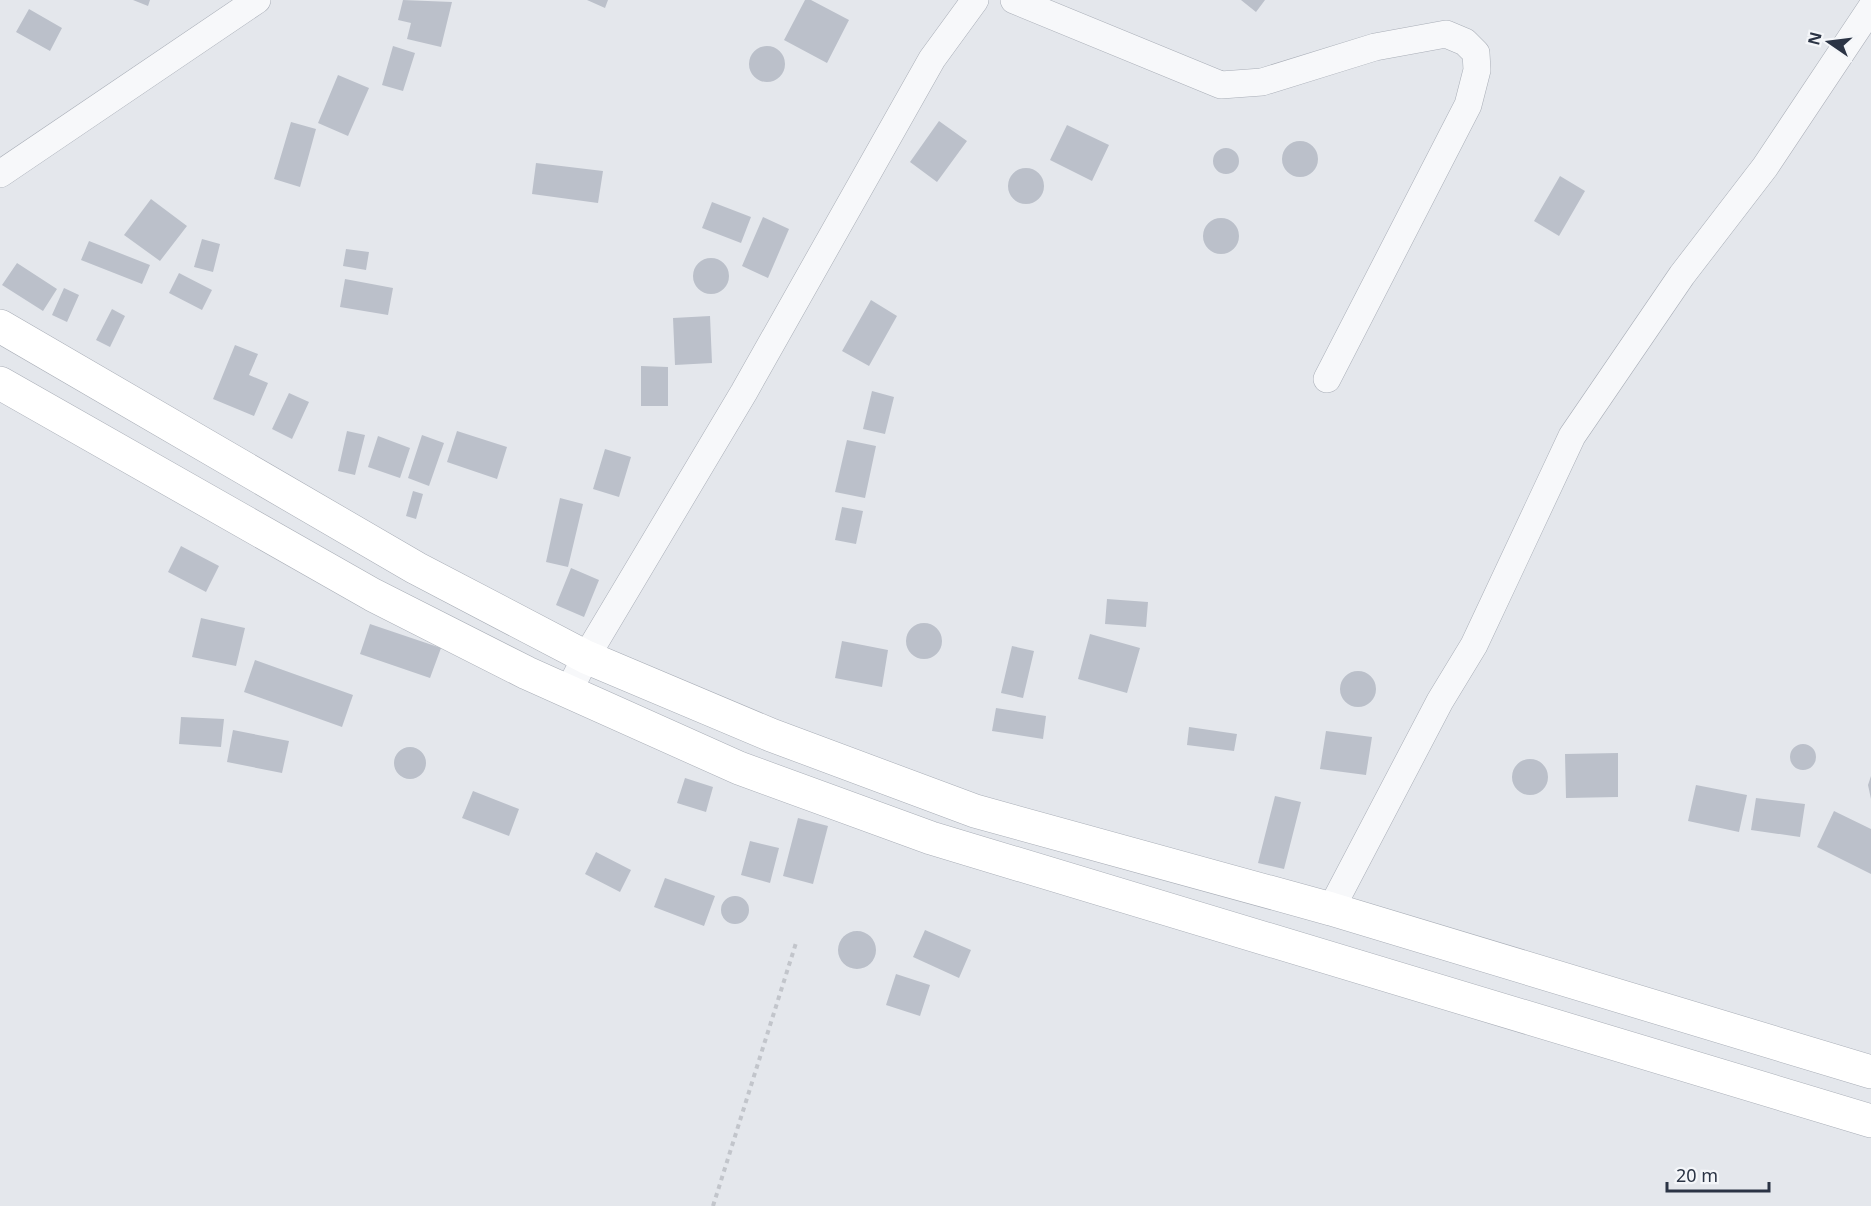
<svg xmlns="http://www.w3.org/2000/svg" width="1871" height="1206" viewBox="0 0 1871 1206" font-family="'Noto Sans',sans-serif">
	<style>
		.building { fill: #bbc0ca }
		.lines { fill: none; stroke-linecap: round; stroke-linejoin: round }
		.street-casing { stroke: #a9aeb7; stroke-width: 28 }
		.secondary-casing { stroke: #a9aeb7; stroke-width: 34 }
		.path { stroke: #c2c5cb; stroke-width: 4; stroke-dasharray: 4.5 4.5; stroke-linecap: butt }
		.street { stroke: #f7f8fa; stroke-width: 27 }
		.secondary { stroke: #fff; stroke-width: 33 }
	</style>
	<rect width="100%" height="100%" fill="#e4e7ec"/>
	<path class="building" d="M133 0H150L148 6Z
		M403 0 452 2 441 47 407 39 411 23 398 20Z
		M587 0H608L605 8Z
		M805 0H811L849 20 827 63 784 40Z
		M1241 0H1265L1256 12Z
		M29 9 62 28 50 51 16 32Z
		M393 46 415 53 403 91 382 85Z
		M749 64a18 18 0 1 1 36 0a18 18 0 1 1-36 0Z
		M338 75 369 88 348 136 318 123Z
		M939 121 967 141 937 182 910 162Z
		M291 122 316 129 300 187 274 179Z
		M1067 125 1109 145 1092 181 1050 160Z
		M1282 159a18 18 0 1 1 36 0a18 18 0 1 1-36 0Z
		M1213 161a13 13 0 1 1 26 0a13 13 0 1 1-26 0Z
		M536 163 603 171 598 203 532 194Z
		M1008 186a18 18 0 1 1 36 0a18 18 0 1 1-36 0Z
		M1560 176 1585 191 1559 236 1534 221Z
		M151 199 187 226 160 261 124 235Z
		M712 202 751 217 741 243 702 228Z
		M763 217 789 229 768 278 742 266Z
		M1203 236a18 18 0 1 1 36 0a18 18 0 1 1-36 0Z
		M202 239 220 244 213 272 194 267Z
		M89 241 150 265 142 284 81 260Z
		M346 249 369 252 366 270 343 266Z
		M693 276a18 18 0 1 1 36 0a18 18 0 1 1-36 0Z
		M17 263 57 289 43 311 2 285Z
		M179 273 212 290 202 310 169 293Z
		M345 279 393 288 388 315 340 307Z
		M64 288 79 295 67 322 52 315Z
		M871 300 897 316 869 366 842 351Z
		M112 309 125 316 110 347 96 340Z
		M710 316 712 363 675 365 673 318Z
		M235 345 258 354 249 375 268 383 254 416 213 399Z
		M641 366 668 367V406H641Z
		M872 391 894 397 885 434 863 429Z
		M289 393 309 402 292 439 272 429Z
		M347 431 365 435 355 475 338 471Z
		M457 431 507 447 497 479 447 462Z
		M422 435 444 443 429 486 408 478Z
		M378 436 410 448 400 478 368 467Z
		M847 440 876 446 865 498 835 492Z
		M605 449 631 457 619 497 593 489Z
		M413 491 423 494 416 519 406 516Z
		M560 498 583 504 568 567 546 562Z
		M842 507 863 511 856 544 835 540Z
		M181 546 219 566 206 592 168 572Z
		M571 568 599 580 584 617 556 605Z
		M1107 599 1148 602 1146 627 1105 624Z
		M201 618 245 628 236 666 192 657Z
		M906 641a18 18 0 1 1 36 0a18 18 0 1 1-36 0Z
		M370 624 441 648 430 678 360 654Z
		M1090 634 1140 648 1127 693 1078 679Z
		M842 641 888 650 882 687 835 678Z
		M1012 646 1034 651 1023 698 1001 693Z
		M255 660 353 695 342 727 244 692Z
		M1340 689a18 18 0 1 1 36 0a18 18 0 1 1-36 0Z
		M996 708 1046 716 1043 739 992 731Z
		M181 717 224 719 221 747 179 744Z
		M1189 727 1237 734 1234 751 1187 745Z
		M233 730 289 741 282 773 227 762Z
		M1326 731 1372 737 1366 775 1320 769Z
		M1790 757a13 13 0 1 1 26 0a13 13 0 1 1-26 0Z
		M394 763a16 16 0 1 1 32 0a16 16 0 1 1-32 0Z
		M1618 753V797L1566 798 1565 754Z
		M1512 777a18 18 0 1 1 36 0a18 18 0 1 1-36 0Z
		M1871 776V799L1868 785Z
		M685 778 713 787 706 812 677 803Z
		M1696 785 1747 795 1739 832 1688 821Z
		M473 791 519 809 509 836 462 818Z
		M1275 796 1301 802 1284 869 1258 863Z
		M1756 798 1805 804 1800 837 1751 830Z
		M1834 811 1871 829V874L1817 847Z
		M798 818 828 826 813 884 783 876Z
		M750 841 779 848 770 883 741 875Z
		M596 852 631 870 620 892 585 874Z
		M665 878 715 896 704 926 654 907Z
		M721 910a14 14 0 1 1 28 0a14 14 0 1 1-28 0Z
		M925 930 971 950 959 978 913 957Z
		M838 950a19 19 0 1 1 38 0a19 19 0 1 1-38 0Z
		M896 974 930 985 920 1016 886 1005Z"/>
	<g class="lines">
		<g class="street-casing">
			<path id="street" d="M1014 0 1221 85 1262 82 1375 47 1446 34 1465 42 1476 53 1477 70 1468 105 1327 379
				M0 174 257 0
				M568 692 586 657 744 392 932 59 975 0
				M1331 909 1440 701 1474 645 1572 436 1682 275 1765 167 1871 8"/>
		</g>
		<g class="secondary-casing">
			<path id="secondary" d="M0 326 416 568 586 657 771 735 975 811 1331 909 1871 1072
				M0 383 373 595 527 673 739 768 931 838 1871 1121"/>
		</g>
		<path class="path" d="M713 1206 796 943"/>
		<use href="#street" class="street"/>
		<use href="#secondary" class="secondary"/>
	</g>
	<g transform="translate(1829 42) rotate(284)" stroke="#f4f6f9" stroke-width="4.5" paint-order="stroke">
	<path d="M0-4.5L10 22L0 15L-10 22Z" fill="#2b3445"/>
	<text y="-9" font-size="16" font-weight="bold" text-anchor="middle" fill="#2b3445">N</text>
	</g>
	<path d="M1667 1182v9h102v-9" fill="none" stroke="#2b3445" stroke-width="3"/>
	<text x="1676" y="1182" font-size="18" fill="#2b3445" stroke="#f4f6f9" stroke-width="4.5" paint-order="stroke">20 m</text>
</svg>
